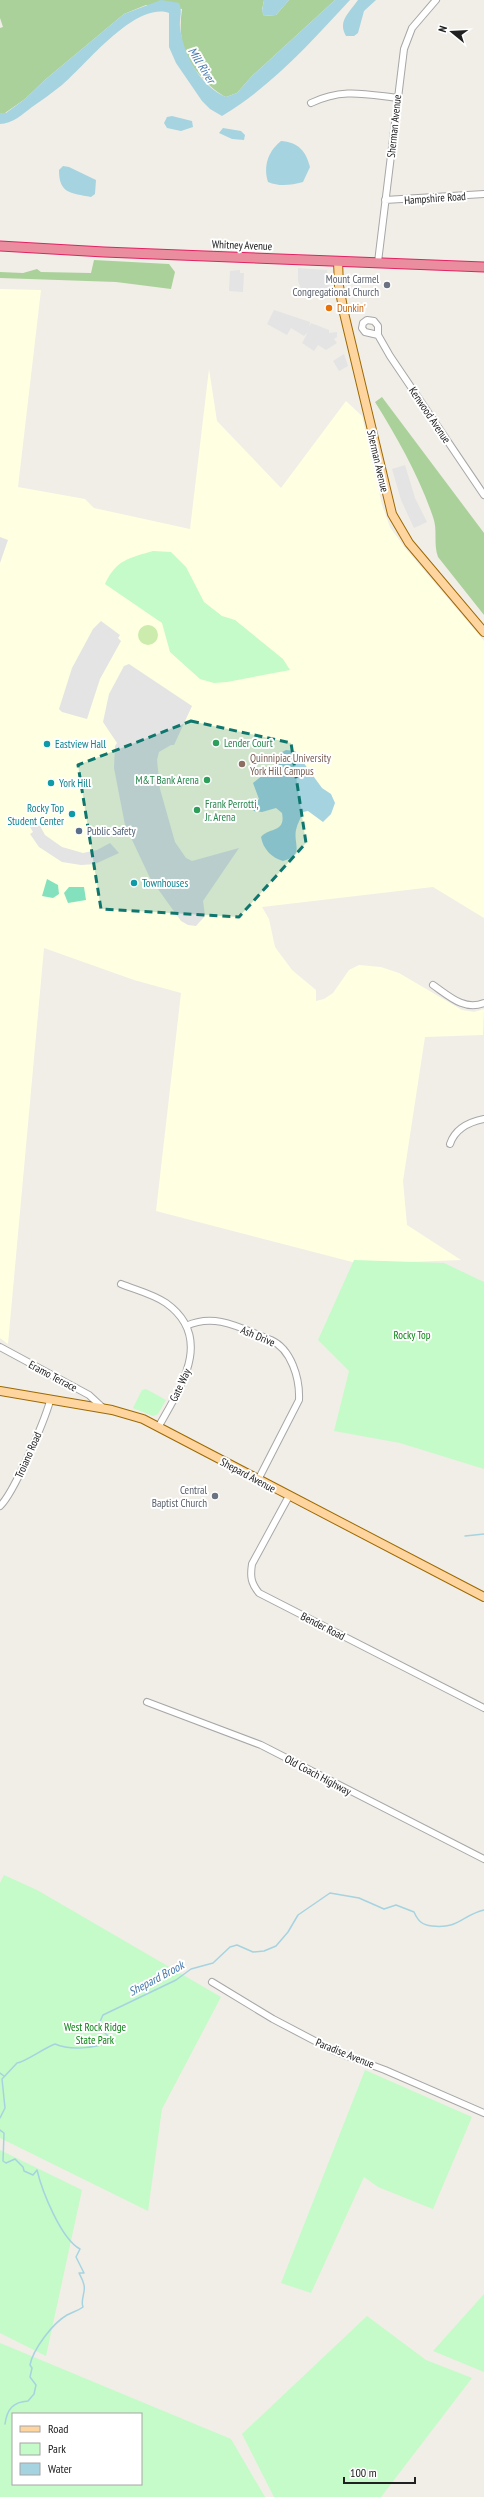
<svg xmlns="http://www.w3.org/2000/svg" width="484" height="2497" viewBox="0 0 484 2497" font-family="'PT Sans Narrow',sans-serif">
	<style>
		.education { fill: #ffffe2 }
		.grass { fill: #cbecac }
		.forest { fill: #abd19b }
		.park { fill: #c4fbc8; fill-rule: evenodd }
		.pitch { fill: #83e2bd }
		.parking { fill: #e4e4e4 }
		.water { fill: #a6d3e0 }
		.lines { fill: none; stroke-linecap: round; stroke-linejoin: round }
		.stream { stroke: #a6d3e0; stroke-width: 1.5 }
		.minor-casing { stroke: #a7a7a7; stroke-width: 8 }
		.major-casing { stroke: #9d6900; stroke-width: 10 }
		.highway-casing { stroke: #e02363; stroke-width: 11 }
		.minor { stroke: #fff; stroke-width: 6 }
		.major { stroke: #fed59f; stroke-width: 8 }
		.highway { stroke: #ea8d9e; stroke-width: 9 }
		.marked { fill: #0f766e; fill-opacity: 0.2; stroke: #0f766e; stroke-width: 3; stroke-dasharray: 8 5; stroke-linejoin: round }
		.worship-dot { fill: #6b7280; stroke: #fff; stroke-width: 1.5 }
		.food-dot { fill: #e8710a; stroke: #fff; stroke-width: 1.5 }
		.leisure-dot { fill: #2e9e5b; stroke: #fff; stroke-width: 1.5 }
		.culture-dot { fill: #0f9aa8; stroke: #fff; stroke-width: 1.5 }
		.education-dot { fill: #8d6e63; stroke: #fff; stroke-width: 1.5 }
		.service-dot { fill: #5c6f8a; stroke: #fff; stroke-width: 1.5 }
		.labels { text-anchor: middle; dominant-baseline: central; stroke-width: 4; stroke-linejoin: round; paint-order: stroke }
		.street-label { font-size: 11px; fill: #202020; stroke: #fff }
		.worship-label { font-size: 11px; fill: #5b616d; stroke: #fff; text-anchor: end }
		.food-label { font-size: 11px; fill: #c56008; stroke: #fff; text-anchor: start }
		.leisure-label { font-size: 11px; fill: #27864d; stroke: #fff; text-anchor: start }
		.culture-label { font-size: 11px; fill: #0d838f; stroke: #fff; text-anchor: start }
		.education-label { font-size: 11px; fill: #785e54; stroke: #fff; text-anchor: start }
		.service-label { font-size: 11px; fill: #4e5e75; stroke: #fff; text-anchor: start }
		.park-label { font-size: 11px; fill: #098413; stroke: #fff }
		.water-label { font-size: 12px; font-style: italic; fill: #4679ac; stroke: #fff }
	</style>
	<rect width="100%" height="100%" fill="#f1eee7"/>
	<path class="education" d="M0 289 41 290 18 487 85 499 94 508 190 529 209 369 217 421 281 488 346 401 362 416 382 505 390 527 405 548 484 641V918L433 887 262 907 269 919 275 947 292 970 316 990V1001L324 999 333 993 349 970 359 965 381 967 399 973 462 1010 474 1012 484 1009 483 1035 425 1037 403 1181 407 1225 461 1260 360 1264 156 1211 181 993 134 980 44 948 8 1344 0 1338Z"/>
	<path class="grass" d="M138 635a10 10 0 1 1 20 0a10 10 0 1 1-20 0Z"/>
	<path class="forest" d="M0 0H264L262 10 264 16 276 15 289 0H335L252 76 237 93 226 97C212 91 188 65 184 49 180 36 180 23 182 9L146 5 124 14 46 79 25 99 5 113H0V28L3 27 0 18Z
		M94 260 169 264 175 272 171 289 116 282 0 278V272L23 273 37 269 41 272 91 273Z
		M382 397 484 533V615L438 557C433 543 438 530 433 517 419 476 398 439 375 402Z"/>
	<path class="park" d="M153 551 171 552 186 567 204 602 222 616 235 620 283 659 290 670 227 682 214 683 200 679 170 652 162 623 105 584C116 560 129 558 153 551Z
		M354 1260 444 1263 484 1282V1469L400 1443 334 1431 349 1371 318 1340Z
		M146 1389 166 1400 158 1414 153 1416 133 1408 142 1390Z
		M4 1875 37 1890 221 1997 162 2109 148 2211 0 2138V1883Z
		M365 2070 472 2117 433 2209 378 2187 364 2177 311 2293 281 2283Z
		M0 2150 82 2190 46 2356 0 2333Z
		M484 2294V2372L433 2351Z
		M367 2316 426 2360 472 2378 381 2497H274L242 2434Z
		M0 2343 231 2439 265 2497H0ZM13 2414H141V2484H13Z"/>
	<path class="pitch" d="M47 879 58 885 59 894 53 898 42 896Z
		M69 887H84L86 900 68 903 64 893Z"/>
	<path class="parking" d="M298 268 327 270 331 295 312 294 302 291 298 281Z
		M240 270V273H244L243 292 229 291 230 271Z
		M274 310 310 322 309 327 311 323 329 330V333L337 332V337L334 339 337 343 326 350 318 345 314 351 302 343 308 332 304 336 291 328 287 335 267 324Z
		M344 354 348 366 339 371 333 361Z
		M405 465 415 498 427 522 414 528 401 500 392 469Z
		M0 537 8 540 0 563Z
		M101 621 120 635 118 638 121 641 100 679 87 719 62 712 59 709 72 668 93 629Z
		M129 664 192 706 174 745H171L159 752 157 760 160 789 175 842 186 858 192 861 239 848 203 901 205 916 196 926 188 925 181 921 150 878 125 825 114 768 115 746 117 743 103 722 109 694 124 666Z
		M38 822 45 835 62 847 83 853 97 850 110 843 119 853 95 864 81 865 62 862 39 847 30 834 33 832 30 827Z"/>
	<path class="water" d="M161 0 179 3C183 12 179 18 180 27 183 54 200 86 226 97L237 93 252 76 335 0H350C311 42 272 86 222 116L210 109 202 101 176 63 169 47V13C135 1 85 66 62 85 52 93 42 100 32 107 23 114 12 124 0 124V113H6L25 99 46 79 124 14Z
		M264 0H289L276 15 264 16 262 11Z
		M358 0H376L364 11 358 33 354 36H346C337 21 350 12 358 0Z
		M172 116 192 121 193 127 181 131 167 128 164 123 167 117Z
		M223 128 241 131 245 135 244 140 232 139 219 133Z
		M281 141C298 142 306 151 310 167L303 182C291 185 280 187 268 182 263 167 268 151 281 141Z
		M63 166 69 167 96 180 95 194 91 197C71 193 59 194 59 170Z
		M286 750 295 751 322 788 331 794 335 803 331 814 323 822 308 811 303 812C301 818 297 824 296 830 293 844 305 855 283 861 272 858 263 849 261 837 269 827 286 833 282 813L276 808 262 812 254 811 251 807 259 799 253 783 280 761 282 752Z"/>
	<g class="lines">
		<path class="stream" d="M465 1536 484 1534
			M0 2073 4 2076
			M0 2118 5 2108 2 2079 17 2063C25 2062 44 2048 55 2044 71 2051 94 2048 110 2042L108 2036 98 2026 103 2015 176 1980 191 1969 213 1963 230 1947 237 1945 253 1952 264 1951 276 1946 288 1932 298 1915 330 1893 359 1898 384 1909 396 1905 414 1912C418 1921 422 1925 432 1926 460 1929 462 1915 484 1910
			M0 2130 4 2133 3 2161 6 2163 15 2159 23 2167 24 2171 33 2175 37 2170C42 2191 61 2239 80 2249L76 2257 84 2273H79C81 2277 83 2280 84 2285 86 2292 80 2300 83 2307 78 2311 72 2312 67 2315 53 2323 33 2349 30 2365L32 2368 30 2377 36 2385 34 2394 28 2401C13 2402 7 2409 5 2424"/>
		<g class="minor-casing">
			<path id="minor" d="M311 103C342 88 364 94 398 98
				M385 200 484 194
				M378 262 404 49 412 28 436 0
				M378 335 365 332 362 328 363 323 367 320 374 321 378 326V335L390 356 484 495
				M433 985C449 996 464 1011 484 1003
				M450 1144C455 1129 469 1122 484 1119
				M121 1284C136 1290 153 1294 166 1303 215 1338 180 1388 159 1426
				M186 1326C216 1312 242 1329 271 1340 291 1349 300 1378 299 1400L258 1480
				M0 1347 89 1395 103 1408
				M289 1496 252 1564C250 1577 251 1583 259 1593L484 1708
				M0 1506C14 1493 44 1422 50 1401
				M147 1702 261 1745 484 1859
				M212 1982 273 2019 334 2051 385 2070 484 2113"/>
		</g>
		<g class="major-casing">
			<path id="major" d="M338 261 339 286 344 313 392 514 409 543 484 632
				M0 1391 112 1410 143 1419 484 1597"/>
		</g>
		<g class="highway-casing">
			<path id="highway" d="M0 246 104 252 484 267"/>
		</g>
		<use href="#minor" class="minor"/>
		<use href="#major" class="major"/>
		<use href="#highway" class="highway"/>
	</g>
	<path class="marked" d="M191 721 291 743 306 843 239 917 101 909 78 765Z"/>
	<g class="worship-dot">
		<circle cx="387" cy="285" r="4"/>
		<circle cx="215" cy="1496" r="4"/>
	</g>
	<circle class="food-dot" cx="329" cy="308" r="4"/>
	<g class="leisure-dot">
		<circle cx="216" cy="743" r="4"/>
		<circle cx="207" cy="780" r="4"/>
		<circle cx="197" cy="810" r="4"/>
	</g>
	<g class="culture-dot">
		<circle cx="47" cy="744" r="4"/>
		<circle cx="51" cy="783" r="4"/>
		<circle cx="72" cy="814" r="4"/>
		<circle cx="134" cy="883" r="4"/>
	</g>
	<circle class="education-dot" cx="242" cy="764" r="4"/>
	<circle class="service-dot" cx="79" cy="831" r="4"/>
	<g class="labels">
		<g class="street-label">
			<text transform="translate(394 126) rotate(-84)">Sherman Avenue</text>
			<text transform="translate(435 198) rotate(-4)">Hampshire Road</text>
			<text transform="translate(242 245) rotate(2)">Whitney Avenue</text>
			<text transform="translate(430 415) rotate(56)">Kenwood Avenue</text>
			<text transform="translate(378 461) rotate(77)">Sherman Avenue</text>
			<text transform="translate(258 1336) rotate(23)">Ash Drive</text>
			<text transform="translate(53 1376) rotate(28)">Eramo Terrace</text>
			<text transform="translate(180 1385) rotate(-65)">Gate Way</text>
			<text transform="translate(28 1455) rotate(-66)">Troiano Road</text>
			<text transform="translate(248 1475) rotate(28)">Shepard Avenue</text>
			<text transform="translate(323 1626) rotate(27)">Bender Road</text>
			<text transform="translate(318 1775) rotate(28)">Old Coach Highway</text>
			<text transform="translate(345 2053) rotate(22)">Paradise Avenue</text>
		</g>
		<g class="worship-label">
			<text x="379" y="279">Mount Carmel<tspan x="379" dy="13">Congregational Church</tspan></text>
			<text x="207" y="1490">Central<tspan x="207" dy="13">Baptist Church</tspan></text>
		</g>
		<g class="food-label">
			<text x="337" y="308">Dunkin'</text>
		</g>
		<g class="leisure-label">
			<text x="224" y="743">Lender Court</text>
			<text x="199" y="780" text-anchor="end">M&amp;T Bank Arena</text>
			<text x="205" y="804">Frank Perrotti,<tspan x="205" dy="13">Jr. Arena</tspan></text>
		</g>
		<g class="culture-label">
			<text x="55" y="744">Eastview Hall</text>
			<text x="59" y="783">York Hill</text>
			<text x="64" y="808" text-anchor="end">Rocky Top<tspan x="64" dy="13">Student Center</tspan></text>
			<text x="142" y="883">Townhouses</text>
		</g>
		<g class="education-label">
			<text x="250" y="758">Quinnipiac University<tspan x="250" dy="13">York Hill Campus</tspan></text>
		</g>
		<g class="service-label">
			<text x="87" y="831">Public Safety</text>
		</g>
		<g class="park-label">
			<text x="412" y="1335">Rocky Top</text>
			<text x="95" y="2027">West Rock Ridge<tspan x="95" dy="13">State Park</tspan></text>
		</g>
		<g class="water-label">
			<text transform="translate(202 65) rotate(58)">Mill River</text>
			<text transform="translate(156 1978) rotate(-28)">Shepard Brook</text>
		</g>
	</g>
	<rect x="12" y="2413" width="130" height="72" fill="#ffffff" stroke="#a6a6a6"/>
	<rect x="20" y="2426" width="20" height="6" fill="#fed59f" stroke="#a6a6a6"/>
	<text x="48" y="2433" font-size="12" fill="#202020">Road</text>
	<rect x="20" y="2443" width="20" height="12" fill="#c4fbc8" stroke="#a6a6a6"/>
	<text x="48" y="2453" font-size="12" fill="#202020">Park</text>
	<rect x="20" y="2463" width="20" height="12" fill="#a6d3e0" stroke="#a6a6a6"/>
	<text x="48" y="2473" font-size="12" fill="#202020">Water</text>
	<g transform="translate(452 32) rotate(288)" stroke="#ffffff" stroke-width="3" paint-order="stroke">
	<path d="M0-3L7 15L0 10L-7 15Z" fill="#202020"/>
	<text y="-6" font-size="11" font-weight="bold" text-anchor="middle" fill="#202020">N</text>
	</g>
	<path d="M344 2477v6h71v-6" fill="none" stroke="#202020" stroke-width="2"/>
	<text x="350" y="2477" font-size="12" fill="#202020" stroke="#ffffff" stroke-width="3" paint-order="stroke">100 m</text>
</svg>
